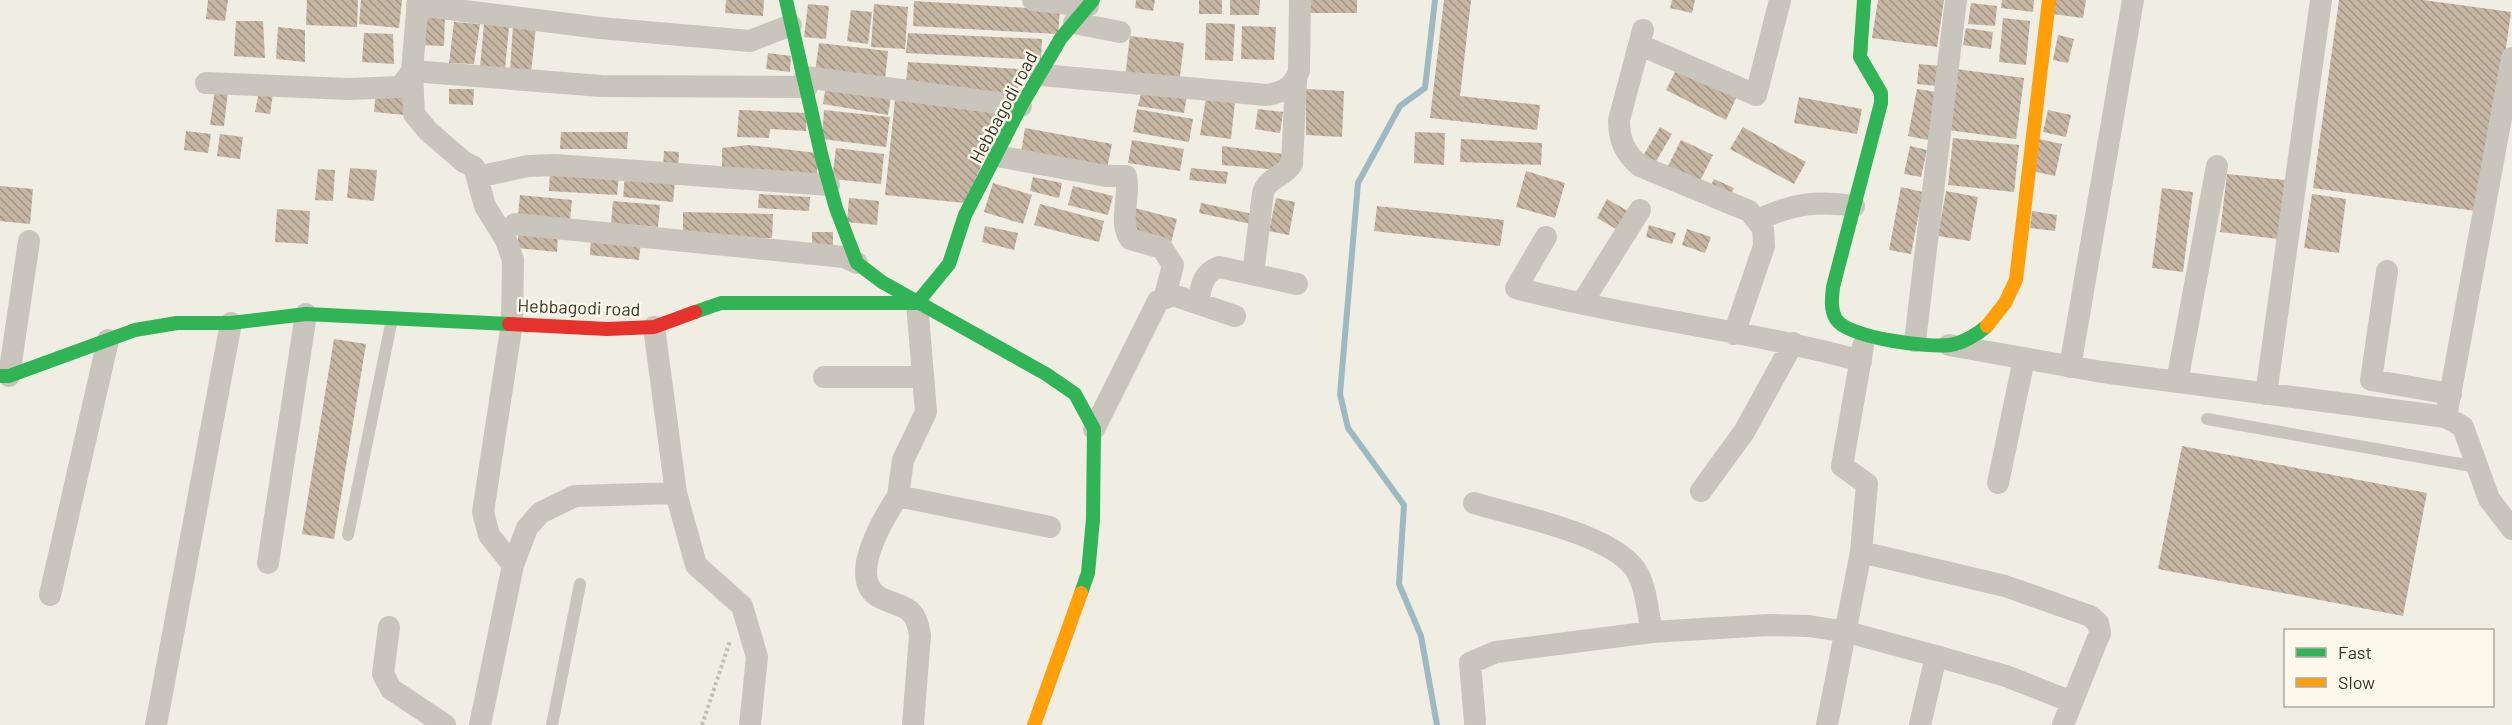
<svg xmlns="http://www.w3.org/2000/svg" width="2512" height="725" viewBox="0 0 2512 725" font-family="Barlow,sans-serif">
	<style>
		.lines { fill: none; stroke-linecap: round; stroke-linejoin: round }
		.stream { stroke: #9dbac3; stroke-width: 6 }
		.building { fill: url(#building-back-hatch) }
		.path { stroke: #c2beb4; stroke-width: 4; stroke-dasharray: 3 3; stroke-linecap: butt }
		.lane { stroke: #c9c5bc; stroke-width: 12 }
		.street { stroke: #c9c5bc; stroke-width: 22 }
		.fast { stroke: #30b455; stroke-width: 14 }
		.slow { stroke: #ff9f0a; stroke-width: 14 }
		.jam { stroke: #e5322d; stroke-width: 14 }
		.labels { text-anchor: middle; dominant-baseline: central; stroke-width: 5; stroke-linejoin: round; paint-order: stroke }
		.street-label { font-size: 18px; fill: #3b3329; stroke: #fcf8eb }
	</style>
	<defs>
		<pattern id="building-back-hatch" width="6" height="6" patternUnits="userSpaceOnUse" patternTransform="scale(1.5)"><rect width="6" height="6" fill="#c5b5a3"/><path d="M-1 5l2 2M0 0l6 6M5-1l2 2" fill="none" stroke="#a19485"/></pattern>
	</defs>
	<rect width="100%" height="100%" fill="#f0ede3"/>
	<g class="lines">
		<path class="stream" d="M1435 0 1425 88 1400 106 1358 183 1340 394 1348 428 1404 505 1399 584 1421 636 1437 725"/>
	</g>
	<path class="building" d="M208 0H228L225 21 206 19Z
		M307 0H358L357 27 306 25Z
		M361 0H402L399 28 359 24Z
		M726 0H764L763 16 725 13Z
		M1136 0H1155L1153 11 1135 8Z
		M1199 0H1222V14H1199Z
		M1230 0H1260L1259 15H1230Z
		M1300 0H1357V13H1300Z
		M1444 0H1471L1460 96 1540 105 1537 130 1430 118Z
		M1672 0H1695L1692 13 1670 8Z
		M1878 0H1944L1937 47 1872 38Z
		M2002 0H2034L2033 12 2001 8Z
		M2054 0H2086L2083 18 2053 14Z
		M2339 0H2423L2511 12 2483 212 2313 188Z
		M914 1 1060 10 1058 34 913 26Z
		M1971 3 1997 6 1995 26 1968 24Z
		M808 4 829 6 826 39 804 37Z
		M874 4 908 7 905 49 871 47Z
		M851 10 872 12 868 44 847 41Z
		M420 13 445 15 444 46 420 45Z
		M2003 18 2030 21 2026 65 1999 62Z
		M236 21H263L265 58 234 56Z
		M454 22 480 24 474 64 449 63Z
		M1206 23 1235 24 1233 61 1205 60Z
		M484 24 509 27 505 69 480 68Z
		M513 24 536 26 531 73 510 72Z
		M1242 26 1276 27 1274 60 1241 59Z
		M278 27 305 30V62L276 59Z
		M1966 28 1993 32 1991 49 1963 45Z
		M364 33 393 34 394 64 362 62Z
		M908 33 1042 39 1041 60 906 53Z
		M2058 35 2074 39 2068 63 2053 60Z
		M1130 36 1184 43 1179 84 1125 78Z
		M819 43 888 51 885 80 815 72Z
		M768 53 791 56 790 72 766 69Z
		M908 62 1019 69 1018 95 906 83Z
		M1919 64 1941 66 1939 86 1917 84Z
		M1678 66 1738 94 1726 120 1666 90Z
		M1956 69 2024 78 2016 139 1948 130Z
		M826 86 891 96 888 115 823 104Z
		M215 89 228 91 224 126 210 125Z
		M449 89H474L473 105 449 104Z
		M1306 89 1344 91 1342 137 1306 135Z
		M1917 89 1937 92 1928 140 1908 136Z
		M1142 90 1187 96 1184 113 1138 106Z
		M259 91 273 93 270 114 255 112Z
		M376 91 407 94 405 115 374 112Z
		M1799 97 1862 109 1857 134 1794 123Z
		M1206 98 1235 102 1231 139 1200 135Z
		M895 100 998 112 994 137 965 203 885 195Z
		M1137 109 1193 119 1189 142 1133 132Z
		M1258 109 1283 112 1280 133 1255 129Z
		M739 110 807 113 806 131 770 129 769 138 737 137Z
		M824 110 890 117 886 147 822 139Z
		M2048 110 2071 115 2066 137 2043 132Z
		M1660 127 1672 134 1655 163 1643 156Z
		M1743 127 1806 162 1794 184 1730 149Z
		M1025 128 1112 144 1107 168 1021 153Z
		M186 131 211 134 208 153 184 150Z
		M561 132H628L627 149H560Z
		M1415 132 1445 133 1444 165 1414 163Z
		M220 134 243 137 240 159 217 156Z
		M1953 138 2019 145 2014 192 1948 185Z
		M1461 139 1542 143 1541 165 1460 162Z
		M2039 139 2062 144 2055 176 2032 171Z
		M1132 140 1184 149 1180 171 1128 163Z
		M1681 140 1713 155 1696 189 1664 174Z
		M748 145 817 153V175L722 172V148Z
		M1222 146 1283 154 1280 170 1222 165Z
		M1910 146 1927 150 1921 177 1904 174Z
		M836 148 884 154 881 184 832 179Z
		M664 151 679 152 678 170 663 169Z
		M350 168 377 170 374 201 347 198Z
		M1191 168 1228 172 1226 184 1189 180Z
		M318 169 335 170 333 201 315 200Z
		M550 169 619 173 617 195 549 191Z
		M1526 171 1565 183 1555 218 1516 207Z
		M2227 174 2285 180 2278 239 2220 232Z
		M625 176 675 181 673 202 623 197Z
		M1033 177 1062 183 1059 198 1030 191Z
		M1714 179 1734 188 1728 202 1707 194Z
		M993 183 1032 195 1023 224 984 212Z
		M0 186 33 189 30 224 0 221Z
		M1073 186 1113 196 1108 215 1068 205Z
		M1901 187 1923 192 1911 254 1889 250Z
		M2162 188 2193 192 2183 272 2152 268Z
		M1946 191 1978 197 1970 241 1938 236Z
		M759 194 810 197 809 211 758 208Z
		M2312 194 2346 199 2339 253 2304 248Z
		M520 195 572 200 570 220 518 216Z
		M849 198 879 201 877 225 847 222Z
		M1276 198 1295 202 1289 235 1269 231Z
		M1607 199 1628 211 1618 230 1597 218Z
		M613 201 660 205 658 227 611 223Z
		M1201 203 1253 214 1251 224 1199 213Z
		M1040 204 1104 221 1099 242 1034 225Z
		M1377 206 1504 220 1500 246 1374 231Z
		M1135 208 1177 219 1171 243 1129 231Z
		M277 209 310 211 308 244 275 242Z
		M2032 211 2057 215 2055 231 2030 228Z
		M683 212 773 214 772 238 683 237Z
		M1649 225 1676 233 1672 244 1646 237Z
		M985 226 1018 233 1014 250 982 242Z
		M519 228 558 232 557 252 517 248Z
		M1687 229 1711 237 1705 253 1682 245Z
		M812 232H833V246H812Z
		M591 237 641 242 639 260 590 255Z
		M334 339 366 344 334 539 302 534Z
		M2182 446 2427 493 2403 616 2158 569Z"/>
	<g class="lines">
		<path class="path" d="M702 725 730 641"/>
		<path class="lane" d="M2207 419 2477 467
			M348 535 392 319
			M552 725 580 584"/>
		<path class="street" d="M418 0 412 71 414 114 428 131 464 162 474 167 485 206 506 240 513 260 512 323 483 512 489 535 513 565
			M1033 0 1088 6
			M417 5 600 28 750 41 791 25
			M1074 23 1120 32
			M1643 30 1619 120C1619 141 1625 153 1640 166L1749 211 1763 228 1764 246 1734 334
			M1640 45 1756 95 1780 0
			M412 71 601 86 807 87
			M1041 75 1267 95C1284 92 1293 87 1299 71L1300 0
			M805 77 1021 106
			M206 83 348 89 400 87 412 71
			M997 156 1106 176H1126C1131 197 1118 220 1130 239L1162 248 1173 265 1165 296
			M477 177 528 166 555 165 829 185
			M1758 220C1791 204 1818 200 1854 206
			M515 224 844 257 857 263
			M1546 237 1516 288C1630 318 1747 330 1861 361
			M2387 271 2371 380 2451 394
			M1253 274 1263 193C1268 177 1284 177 1292 164L1296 80
			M917 303 926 412 903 460 898 496 1050 527
			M1198 303C1201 287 1202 273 1219 267L1297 284
			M1582 303 1640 210
			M654 327 676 493 696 565 742 606 757 657 750 725
			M1915 341 1956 0
			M1949 345 2102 372 2446 417 2463 427 2489 499 2512 529
			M2070 367 2133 0
			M9 376 29 241
			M824 377H923
			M2177 382 2217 166
			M2266 394 2321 0
			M2446 417 2512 58
			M1094 429 1158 301 1173 295 1235 316
			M1998 483 2024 359
			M1701 491 1744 432 1793 343
			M898 496C885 516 846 578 879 597 902 609 915 603 920 635L913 725
			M1474 503C1516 516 1619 535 1638 574 1647 591 1648 615 1652 632
			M1861 552 2005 586 2090 616 2098 623 2100 633 2063 725
			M268 563 306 314
			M50 595 108 340
			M389 627 383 674 391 689 445 725
			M1475 722 1470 663 1496 652 1652 632 1769 625 1809 626 1847 632 1936 656 2006 676 2072 702
			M156 725 231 323
			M480 725 513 565 527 528 540 513 575 496 676 493
			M1827 725 1861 552 1867 484 1842 466 1863 346
			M1920 725 1936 656"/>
		<path class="fast" d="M786 0 822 158 836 208 857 263 882 282 1046 374 1075 394 1094 429 1093 519 1088 573 1081 593
			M1864 0 1860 57 1881 93V103L1833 287C1832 298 1830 309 1836 319 1847 338 1929 348 1950 345 1963 343 1978 334 1987 326
			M917 303 949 264 965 215 1021 106 1061 38 1093 0
			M695 312 721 303H917
			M0 376H9L135 330 177 323H231L306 314 509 324"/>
		<path class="slow" d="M1987 326 2005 303 2016 280 2049 0
			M1034 725 1081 593"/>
		<path class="jam" d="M509 324 607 329 654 327 695 312"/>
	</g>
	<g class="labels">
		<g class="street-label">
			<text transform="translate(1003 107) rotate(-62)">Hebbagodi road</text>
			<text transform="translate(579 307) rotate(2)">Hebbagodi road</text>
		</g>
	</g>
	<rect x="2284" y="629" width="210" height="78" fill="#fcf8eb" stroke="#afa99d" stroke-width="1.5"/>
	<rect x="2296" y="648" width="30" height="9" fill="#30b455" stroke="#afa99d" stroke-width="1.5"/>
	<text x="2338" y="659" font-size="18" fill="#3b3329">Fast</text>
	<rect x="2296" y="678" width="30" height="9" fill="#ff9f0a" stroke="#afa99d" stroke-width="1.5"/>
	<text x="2338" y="689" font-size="18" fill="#3b3329">Slow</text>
</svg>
